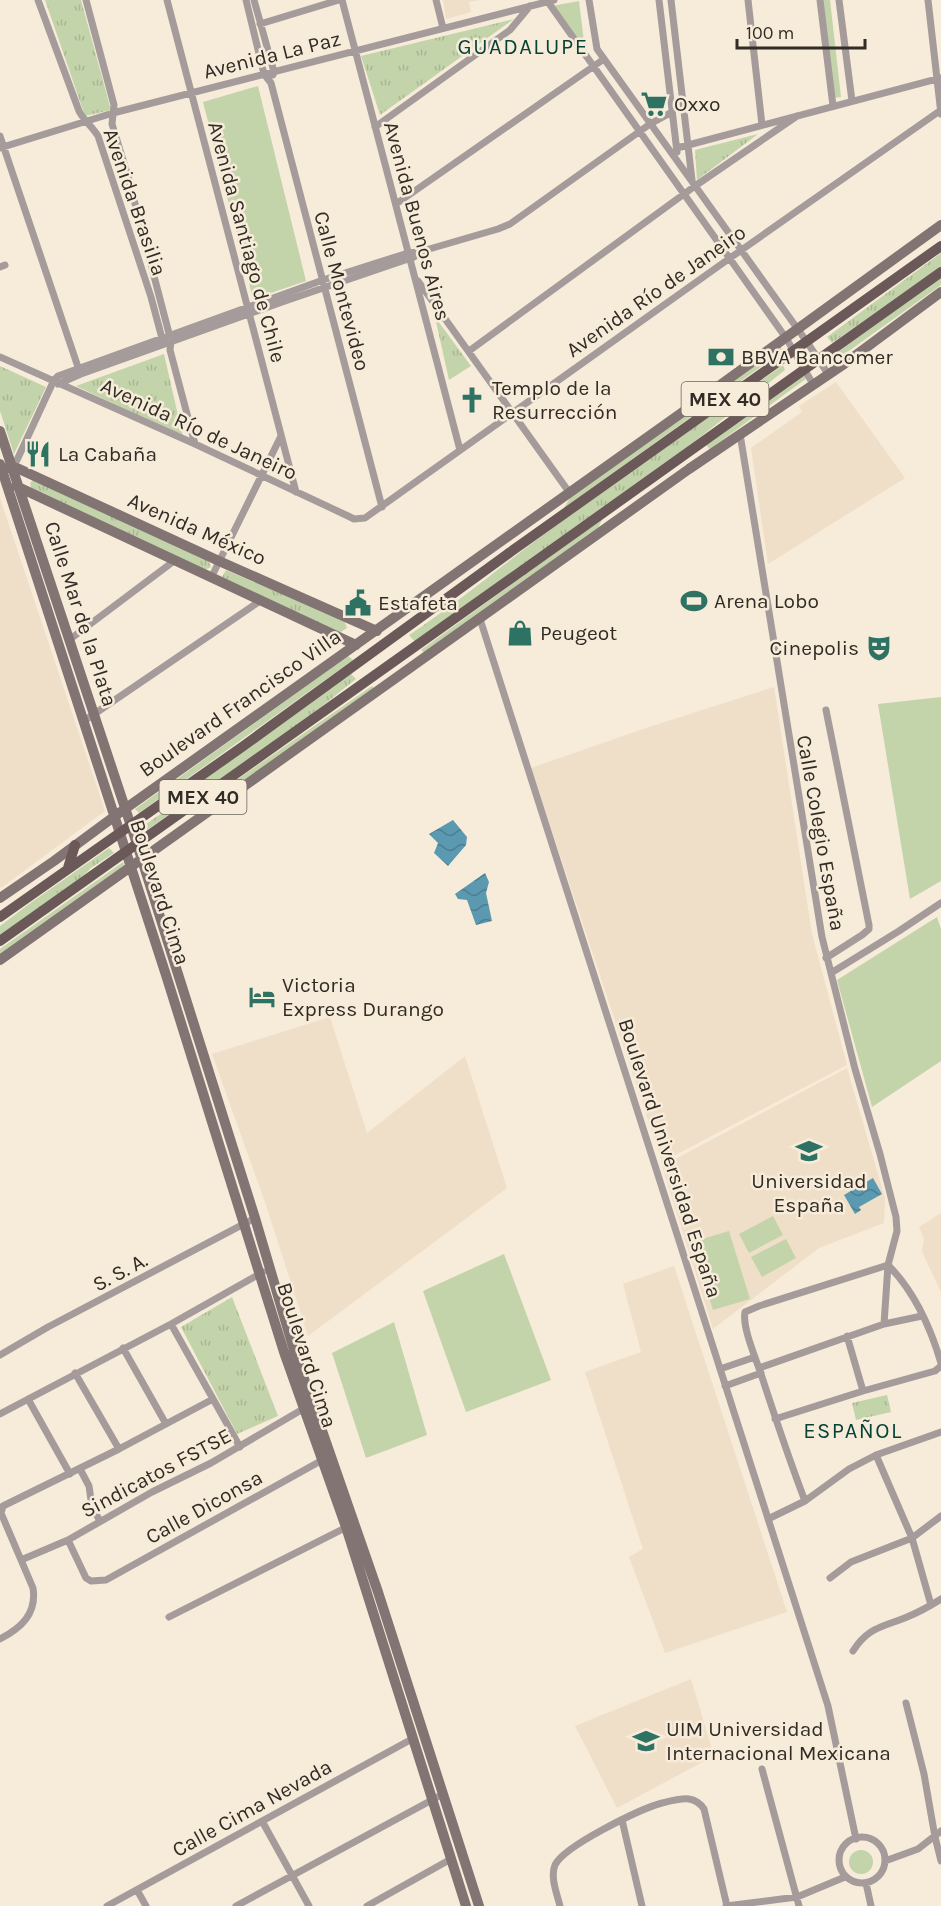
<svg xmlns="http://www.w3.org/2000/svg" width="941" height="1906" viewBox="0 0 941 1906" font-family="Karla,sans-serif">
	<style>
		.built { fill: #f0dfc8 }
		.green { fill: #c4d4aa }
		.park { fill: url(#park-tufts) }
		.water { fill: url(#water-waves) }
		.lines { fill: none; stroke-linecap: round; stroke-linejoin: round }
		.street { stroke: #a59b9b; stroke-width: 7 }
		.secondary { stroke: #837474; stroke-width: 10 }
		.primary { stroke: #6a5958; stroke-width: 10 }
		.primary-bridge { stroke: #6a5958; stroke-width: 10 }
		.labels { text-anchor: middle; dominant-baseline: central; stroke-width: 5; stroke-linejoin: round; paint-order: stroke }
		.shield { fill: #f7ebd9; stroke: #6c655b; stroke-width: 1.5 }
		.shield-label { font-size: 20px; font-weight: bold; fill: #312c25 }
		.street-label { font-size: 21px; fill: #312c25; stroke: #f7ebd9 }
		.poi-label { font-size: 21px; fill: #312c25; stroke: #f7ebd9; text-anchor: start }
		.neighbourhood-label { font-size: 22px; letter-spacing: 1.5px; fill: #064238; stroke: #f7ebd9 }
	</style>
	<defs>
		<pattern id="park-tufts" width="24" height="20" patternUnits="userSpaceOnUse" patternTransform="scale(1.5)"><rect width="24" height="20" fill="#c4d4aa"/><path d="M3 7l-1-3M5 7V3M7 7l1-3M15 17l-1-3M17 17v-4M19 17l1-3" fill="none" stroke="#a9b692"/></pattern>
		<pattern id="water-waves" width="16" height="10" patternUnits="userSpaceOnUse" patternTransform="scale(1.5)"><rect width="16" height="10" fill="#5b99b1"/><path d="M0 5q4-4 8 0t8 0" fill="none" stroke="#4c7d90"/></pattern>
	</defs>
	<rect width="100%" height="100%" fill="#f7ebd9"/>
	<path class="built" d="M443 0H480L469 2 471 12 446 19Z
		M836 382 905 478 768 564 751 448 802 412 799 406Z
		M0 498 105 811 1 888 0 886Z
		M774 687 812 934 847 1065 662 1162 531 768 646 728Z
		M330 1017 367 1133 465 1056 507 1188 308 1336 266 1205 212 1054Z
		M847 1068 885 1198 884 1223 819 1248 713 1329 662 1166Z
		M941 1213V1292L922 1252 924 1239 919 1227Z
		M674 1266 787 1612 665 1653 629 1557 643 1549 585 1372 641 1352 623 1284Z
		M691 1679 714 1756 617 1808 575 1726Z"/>
	<path class="green" d="M820 0H830L841 97 832 98Z
		M579 1 585 50 552 6Z
		M258 86 306 281 253 299 203 102Z
		M941 277V285L832 363 828 359Z
		M780 346 783 351 564 508 571 496Z
		M804 374 807 378 710 449 706 445Z
		M602 519 598 529 427 655 421 650Z
		M348 656 353 660 139 813 135 809Z
		M372 686 375 689 223 797 232 783Z
		M941 697V881L910 899 878 704Z
		M123 862 125 867 0 956V949Z
		M937 917 941 929V1061L872 1107 837 980Z
		M773 1216 783 1235 749 1253 739 1234Z
		M729 1231 750 1299 713 1310 692 1242Z
		M786 1239 796 1258 762 1277 751 1257Z
		M504 1254 551 1380 466 1412 423 1291Z
		M394 1322 427 1435 366 1458 332 1353Z
		M849 1862a12 12 0 1 1 24 0a12 12 0 1 1-24 0Z"/>
	<path class="park" d="M45 0H81L111 110 85 116Z
		M514 19 380 115 361 56Z
		M758 134 697 180 695 150Z
		M941 253V267L832 343 827 337Z
		M435 317 471 366 449 380Z
		M164 354 183 437 76 386Z
		M783 365 785 370 680 453 415 642 409 635C460 601 506 562 555 526 630 471 707 419 783 365Z
		M0 366 46 387 14 454 0 411Z
		M33 480 208 561 210 564 211 567 205 570 31 488 30 483Z
		M226 570 344 621 347 628 339 633 222 577Z
		M350 673 356 679 302 722 147 830 143 826 174 805 185 793Z
		M109 848 114 853 91 868 75 884 0 939V926L29 904Z
		M232 1297 278 1416 237 1434 181 1327Z
		M887 1395 891 1412 856 1420 852 1403Z"/>
	<path class="water" d="M453 820 467 837 466 845 448 866 434 853 438 843 429 834Z
		M485 873 489 882 486 893 492 921 476 925 467 900 458 899 455 894Z
		M873 1178 882 1194 859 1207 861 1210 855 1214 844 1195Z"/>
	<g class="lines">
		<path class="street" d="M38 0 79 111C84 121 92 126 98 136L151 297 163 342
			M86 0 114 105 112 124 127 173 171 341 170 350 195 444
			M167 0 296 492
			M246 0 264 74 271 83 382 507
			M254 0 274 72 273 75
			M342 0 460 450
			M436 0 443 28
			M589 0 597 49 807 342 828 374
			M659 0 677 152
			M671 0 692 180
			M748 0 762 125
			M820 0 833 106
			M839 0 852 101
			M928 0 941 114
			M548 2 786 338 813 384
			M260 24 339 0
			M375 127 510 30 530 6
			M0 136 78 367
			M0 148 113 113 554 0
			M677 148 941 78
			M396 204 604 59
			M0 267 5 265
			M418 281 569 492
			M469 351 695 186 797 116
			M0 357 195 444 348 516 354 519 365 518 730 258 941 110
			M58 384 81 374 285 301 414 257 419 252
			M740 434 822 937 855 1069 880 1154 896 1217 897 1231 888 1265 884 1324
			M12 467 17 460 54 380 58 376 323 280 408 253 419 252 498 229 510 224 650 124 672 112
			M211 578 281 436
			M480 619 828 1706 856 1839
			M69 640 174 561
			M826 710 869 925V929L862 935 826 958
			M84 721 260 601
			M831 973 899 931 941 903
			M171 1324 240 1447
			M847 1336 863 1391
			M123 1348 166 1424
			M0 1355 48 1327 255 1218
			M759 1368 884 1324 922 1316
			M720 1369 755 1357
			M75 1373 119 1449
			M725 1386 761 1373
			M28 1399 70 1474
			M0 1414 171 1324 263 1272
			M775 1419 863 1391 935 1371 941 1366
			M876 1455 912 1538 931 1605
			M80 1469 89 1486 92 1507 100 1521
			M805 1501C789 1459 775 1417 761 1374 756 1359 742 1327 745 1312L759 1306 888 1265C914 1291 931 1329 941 1363
			M768 1519 805 1501 849 1469 876 1455 941 1432
			M68 1540 86 1578 91 1581 106 1580 326 1458
			M21 1560 68 1540 152 1492 211 1463 303 1409
			M830 1578 851 1562 912 1538 941 1516
			M169 1617 349 1526
			M0 1639C21 1628 37 1614 33 1588L1 1513 3 1506 119 1449 213 1399
			M853 1651C868 1627 883 1627 907 1617 919 1612 930 1606 941 1599
			M906 1703 924 1774 935 1837 941 1861
			M762 1769 799 1906
			M622 1820 642 1906
			M262 1821 309 1906
			M839 1860a23 23 0 1 1 46 0a23 23 0 1 1-46 0Z
			M885 1861 918 1849 941 1831
			M866 1883 871 1906
			M137 1890 146 1906
			M107 1906 412 1739
			M236 1906 443 1794
			M367 1906 451 1859
			M560 1906C557 1894 550 1877 555 1865 564 1846 640 1809 662 1803 670 1801 681 1798 689 1799 696 1800 700 1803 704 1809L727 1906
			M726 1906 797 1897 845 1877"/>
		<path class="secondary" d="M0 431 137 844 255 1218 294 1350 378 1592 479 1906
			M0 464 166 975 284 1352 346 1527 466 1906
			M7 468H17L219 561 377 631
			M16 486 356 645
			M0 898 54 861 115 816 694 404 941 225
			M0 960 689 469 844 364 941 292"/>
		<path class="primary" d="M216 806 221 784
			M68 868 75 845
			M0 917 242 747 509 553
			M0 941 523 570"/>
		<path class="primary-bridge" d="M509 553 941 246
			M523 570 941 272"/>
	</g>
	<defs>
		<g id="supermarket-bare" transform="scale(2.07)"><path d="M-6-5.5h2.5l.6 2H6L4.5 2H-2.5L-4.4-4H-6ZM-1.5 3.2a1.3 1.3 0 1 0 .1 0ZM3 3.2a1.3 1.3 0 1 0 .1 0Z" fill="#2e7263" stroke="#f7ebd9" stroke-width="2.5" paint-order="stroke"/></g>
		<g id="bank-bare" transform="scale(2.07)"><path d="M-6-4H6V4H-6ZM0-2.3a2.3 2.3 0 1 0 0 4.6a2.3 2.3 0 1 0 0-4.6Z" fill="#2e7263" stroke="#f7ebd9" stroke-width="2.5" paint-order="stroke"/></g>
		<g id="church-bare" transform="scale(2.07)"><path d="M-1.2-6h2.4v3.5h3.3v2.4h-3.3V6h-2.4V-.1h-3.3v-2.4h3.3Z" fill="#2e7263" stroke="#f7ebd9" stroke-width="2.5" paint-order="stroke"/></g>
		<g id="restaurant-bare" transform="scale(2.07)"><path d="M-5-6h1v4h1v-4h1v4h1v-4h1v5L-1.5 .5V6h-2V.5L-5-1ZM5-6V6H3V1.5H1.5Q1.5-4 5-6Z" fill="#2e7263" stroke="#f7ebd9" stroke-width="2.5" paint-order="stroke"/></g>
		<g id="stadium-bare" transform="scale(2.07)"><path d="M0-5a6.5 5 0 1 0 0 10a6.5 5 0 1 0 0-10ZM-3.5-1.8h7v3.6h-7Z" fill="#2e7263" stroke="#f7ebd9" stroke-width="2.5" paint-order="stroke"/></g>
		<g id="civic-bare" transform="scale(2.07)"><path d="M-.6-6.5H3V-4.5H.6V-3L4-1V1h2V6H-6V1h2V-1L-.6-3ZM-1.2 2.5V6h2.4V2.5Z" fill="#2e7263" stroke="#f7ebd9" stroke-width="2.5" paint-order="stroke"/></g>
		<g id="shop-bare" transform="scale(2.07)"><path d="M-5-2.5h2.3a2.7 3.5 0 0 1 5.4 0H5L5.5 6h-11ZM-1.5-2.5h3a1.5 2.3 0 0 0-3 0Z" fill="#2e7263" stroke="#f7ebd9" stroke-width="2.5" paint-order="stroke"/></g>
		<g id="theatre-bare" transform="scale(2.07)"><path d="M-5-5.5Q0-4 5-5.5V0Q5 5 0 6Q-5 5-5 0ZM-3.3-2.5H-1v1.5H-3.3ZM1-2.5H3.3v1.5H1ZM-2.8 1Q0 5.5 2.8 1Z" fill="#2e7263" stroke="#f7ebd9" stroke-width="2.5" paint-order="stroke"/></g>
		<g id="hotel-bare" transform="scale(2.07)"><path d="M-6-4.5h1.5V1H6V5H4.5V3h-9V5H-6ZM-4 0a1.8 1.8 0 1 1 3.6 0ZM.5 0V-2.5h3Q6-2.5 6 0Z" fill="#2e7263" stroke="#f7ebd9" stroke-width="2.5" paint-order="stroke"/></g>
		<g id="school-bare" transform="scale(2.07)"><path d="M0-5L7-2L0 1L-7-2ZM-4 1L0 2.5L4 1V4Q0 6-4 4Z" fill="#2e7263" stroke="#f7ebd9" stroke-width="2.5" paint-order="stroke"/></g>
		<g id="university-bare" transform="scale(2.07)"><path d="M0-5L7-2L0 1L-7-2ZM-4 1L0 2.5L4 1V4Q0 6-4 4Z" fill="#2e7263" stroke="#f7ebd9" stroke-width="2.5" paint-order="stroke"/></g>
	</defs>
	<g fill-rule="evenodd">
		<use href="#supermarket-bare" x="654" y="104"/>
		<use href="#bank-bare" x="721" y="357"/>
		<use href="#church-bare" x="472" y="400"/>
		<use href="#restaurant-bare" x="38" y="454"/>
		<use href="#stadium-bare" x="694" y="601"/>
		<use href="#civic-bare" x="358" y="603"/>
		<use href="#shop-bare" x="520" y="633"/>
		<use href="#theatre-bare" x="879" y="648"/>
		<use href="#hotel-bare" x="262" y="997"/>
		<use href="#school-bare" x="809" y="1151"/>
		<use href="#university-bare" x="646" y="1741"/>
	</g>
	<g class="labels">
		<g class="shield">
			<rect x="681.5" y="382" width="87" height="34" rx="4.5"/>
			<rect x="159.5" y="780" width="87" height="34" rx="4.5"/>
		</g>
		<g class="shield-label">
			<text x="725" y="399">MEX 40</text>
			<text x="203" y="797">MEX 40</text>
		</g>
		<g class="street-label">
			<text transform="translate(272 55) rotate(-14)">Avenida La Paz</text>
			<text transform="translate(135 202) rotate(71)">Avenida Brasilia</text>
			<text transform="translate(417 221) rotate(75)">Avenida Buenos Aires</text>
			<text transform="translate(247 242) rotate(75)">Avenida Santiago de Chile</text>
			<text transform="translate(342 291) rotate(75)">Calle Montevideo</text>
			<text transform="translate(656 291) rotate(-35)">Avenida Río de Janeiro</text>
			<text transform="translate(199 429) rotate(25)">Avenida Río de Janeiro</text>
			<text transform="translate(197 529) rotate(24)">Avenida México</text>
			<text transform="translate(81 614) rotate(72)">Calle Mar de la Plata</text>
			<text transform="translate(240 703) rotate(-35)">Boulevard Francisco Villa</text>
			<text transform="translate(821 833) rotate(80)">Calle Colegio España</text>
			<text transform="translate(160 892) rotate(72)">Boulevard Cima</text>
			<text transform="translate(670 1158) rotate(72)">Boulevard Universidad España</text>
			<text transform="translate(120 1272) rotate(-28)">S. S. A.</text>
			<text transform="translate(307 1355) rotate(72)">Boulevard Cima</text>
			<text transform="translate(156 1473) rotate(-28)">Sindicatos FSTSE</text>
			<text transform="translate(204 1507) rotate(-29)">Calle Diconsa</text>
			<text transform="translate(252 1808) rotate(-29)">Calle Cima Nevada</text>
		</g>
		<g class="poi-label">
			<text x="674" y="104">Oxxo</text>
			<text x="741" y="357">BBVA Bancomer</text>
			<text x="492" y="388">Templo de la<tspan x="492" dy="24">Resurrección</tspan></text>
			<text x="58" y="454">La Cabaña</text>
			<text x="714" y="601">Arena Lobo</text>
			<text x="378" y="603">Estafeta</text>
			<text x="540" y="633">Peugeot</text>
			<text x="859" y="648" text-anchor="end">Cinepolis</text>
			<text x="282" y="985">Victoria<tspan x="282" dy="24">Express Durango</tspan></text>
			<text x="809" y="1181" text-anchor="middle">Universidad<tspan x="809" dy="24">España</tspan></text>
			<text x="666" y="1729">UIM Universidad<tspan x="666" dy="24">Internacional Mexicana</tspan></text>
		</g>
		<g class="neighbourhood-label">
			<text x="523" y="47">GUADALUPE</text>
			<text x="853" y="1431">ESPAÑOL</text>
		</g>
	</g>
	<path d="M737 39v9h128v-9" fill="none" stroke="#312c25" stroke-width="3"/>
	<text x="746" y="39" font-size="18" fill="#312c25" stroke="#f7ebd9" stroke-width="4.5" paint-order="stroke">100 m</text>
</svg>
